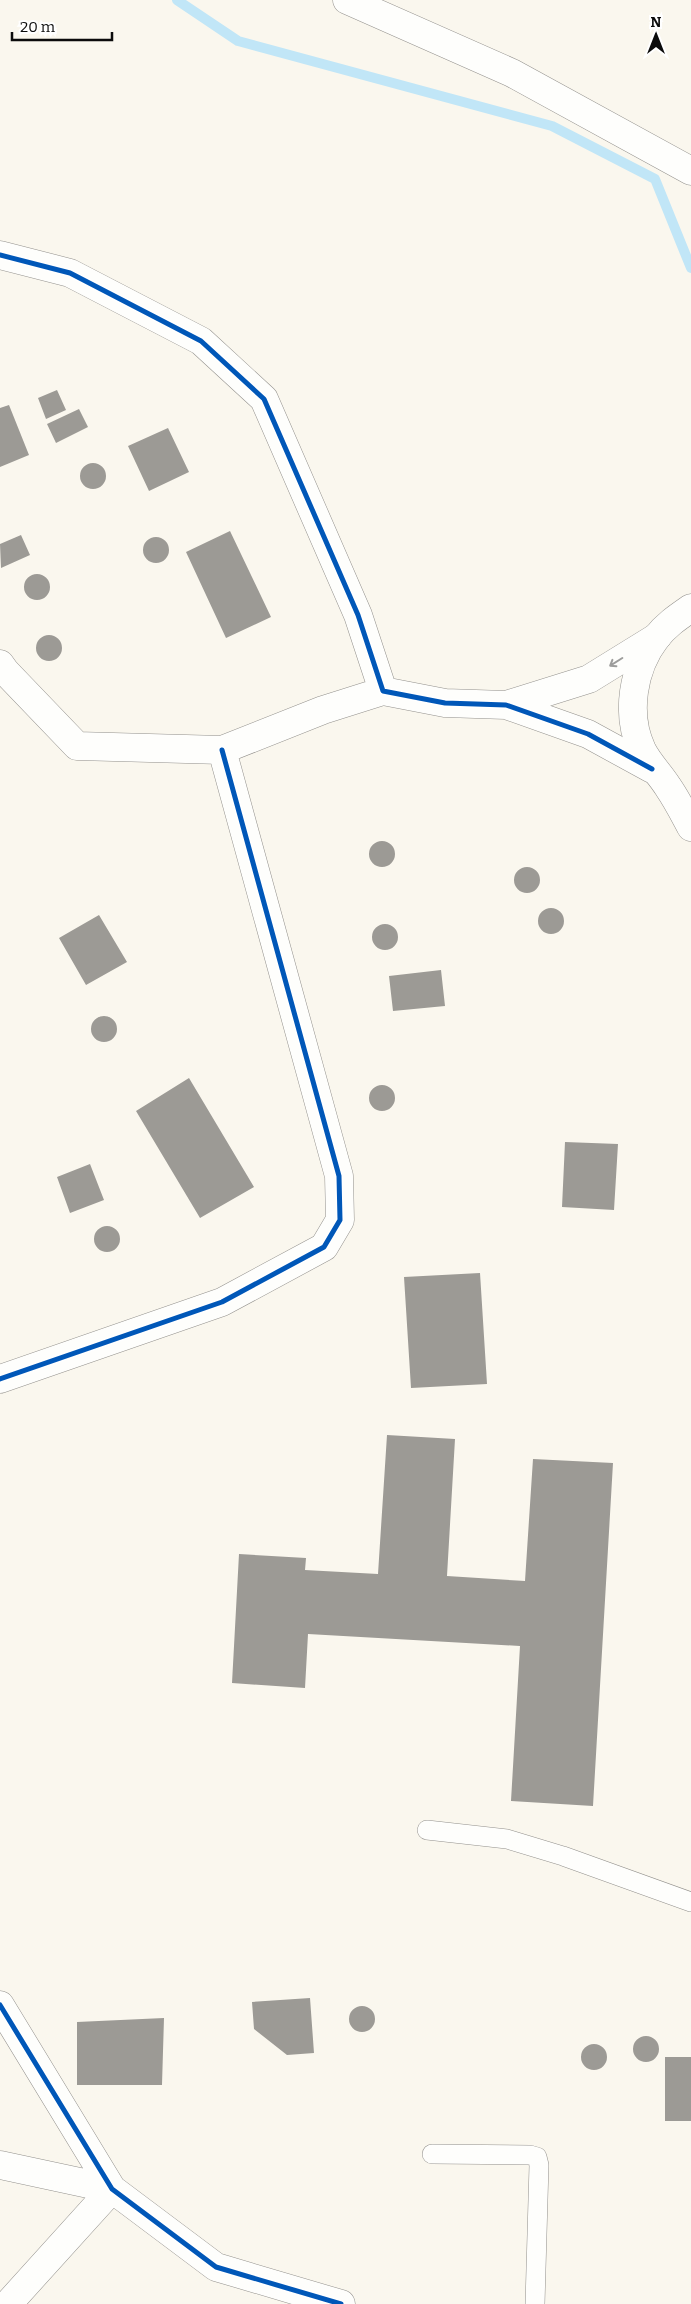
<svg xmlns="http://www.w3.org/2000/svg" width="691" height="2304" viewBox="0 0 691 2304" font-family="Bitter,serif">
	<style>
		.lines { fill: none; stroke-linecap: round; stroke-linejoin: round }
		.stream { stroke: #c1e6f7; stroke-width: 10 }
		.building { fill: #9c9a95 }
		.service-casing { stroke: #93918d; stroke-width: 20 }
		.minor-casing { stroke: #93918d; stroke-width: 29 }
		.tertiary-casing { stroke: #93918d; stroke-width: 29 }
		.service { stroke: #fefefc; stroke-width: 19 }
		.minor { stroke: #fefefc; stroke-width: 28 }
		.tertiary { stroke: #fefefc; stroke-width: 28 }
		.cycleway-casing { stroke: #fff; stroke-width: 8 }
		.cycleway { stroke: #0057b8; stroke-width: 5 }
		.oneway { stroke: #9d9d9c }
	</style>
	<rect width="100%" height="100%" fill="#faf7ee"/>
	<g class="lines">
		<path class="stream" d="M177 0 238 41 552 126 655 179 691 268"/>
	</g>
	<path class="building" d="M57 390 66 410 46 419 38 398Z
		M9 405 29 455 0 467V408Z
		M79 409 88 427 56 443 47 424Z
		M168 428 189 472 149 491 128 446Z
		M80 476a13 13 0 1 1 26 0a13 13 0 1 1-26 0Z
		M230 531 271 617 226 638 186 552Z
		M21 535 30 555 1 568 0 544Z
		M143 550a13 13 0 1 1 26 0a13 13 0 1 1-26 0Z
		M24 587a13 13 0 1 1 26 0a13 13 0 1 1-26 0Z
		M36 648a13 13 0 1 1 26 0a13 13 0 1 1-26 0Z
		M369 854a13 13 0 1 1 26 0a13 13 0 1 1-26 0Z
		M514 880a13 13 0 1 1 26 0a13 13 0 1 1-26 0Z
		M538 921a13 13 0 1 1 26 0a13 13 0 1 1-26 0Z
		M99 915 127 962 86 985 59 938Z
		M372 937a13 13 0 1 1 26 0a13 13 0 1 1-26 0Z
		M441 970 445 1006 393 1011 389 976Z
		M91 1029a13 13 0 1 1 26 0a13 13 0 1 1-26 0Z
		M189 1078 254 1187 200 1218 136 1111Z
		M369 1098a13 13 0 1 1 26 0a13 13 0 1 1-26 0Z
		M565 1142 618 1144 614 1210 562 1207Z
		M90 1164 104 1200 70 1213 57 1177Z
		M94 1239a13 13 0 1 1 26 0a13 13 0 1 1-26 0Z
		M480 1273 487 1384 411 1388 404 1277Z
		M387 1435 455 1439 447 1576 525 1581 533 1459 613 1463 593 1806 511 1801 520 1646 308 1634 305 1688 232 1683 239 1554 306 1558 305 1570 378 1574Z
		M310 1998 314 2053 287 2055 254 2029 252 2002Z
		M349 2019a13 13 0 1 1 26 0a13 13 0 1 1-26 0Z
		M164 2018 162 2085H77V2022Z
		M633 2049a13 13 0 1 1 26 0a13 13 0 1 1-26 0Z
		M581 2057a13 13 0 1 1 26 0a13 13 0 1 1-26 0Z
		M665 2057H691V2121H665Z"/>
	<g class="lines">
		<g class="service-casing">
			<path id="service" d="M427 1830 507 1839 563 1856 691 1902
				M432 2154 530 2155 537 2157 539 2165 535 2304"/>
		</g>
		<g class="minor-casing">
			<path id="minor" d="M347 0 512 73 691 171
				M0 255 70 273 201 341 264 399 358 615 383 691 445 703 506 705 588 734 652 769
				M0 664 5 671 77 746 222 750 323 710 383 691
				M506 705 589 679 657 637
				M0 1379 222 1302 324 1247 340 1220 339 1176 222 750
				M0 2005 112 2189 216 2267 341 2304
				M0 2165 112 2189
				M8 2304 112 2189"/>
		</g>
		<g class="tertiary-casing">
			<path id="tertiary" d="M691 608C678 617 666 625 656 638 633 668 625 714 642 750 649 764 660 774 668 787 677 800 684 814 691 827"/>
		</g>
		<use href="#service" class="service"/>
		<use href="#minor" class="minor"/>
		<use href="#tertiary" class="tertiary"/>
		<g class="cycleway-casing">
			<path id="cycleway" d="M0 255 70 273 201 341 264 399 358 615 383 691 445 703 506 705 588 734 652 769
				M0 1379 222 1302 324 1247 340 1220 339 1176 222 750
				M0 2005 112 2189 216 2267 341 2304"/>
		</g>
		<use href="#cycleway" class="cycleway"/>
	</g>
	<defs><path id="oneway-shaft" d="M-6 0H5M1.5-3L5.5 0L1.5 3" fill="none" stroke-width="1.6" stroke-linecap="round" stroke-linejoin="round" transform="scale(1.25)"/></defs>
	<use class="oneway" href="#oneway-shaft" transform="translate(616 662) rotate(148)"/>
	<g transform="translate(656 35)" stroke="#ffffff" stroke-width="4" paint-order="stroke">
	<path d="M0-4L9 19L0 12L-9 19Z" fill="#0b0b0b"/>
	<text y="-8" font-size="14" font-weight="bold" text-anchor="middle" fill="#0b0b0b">N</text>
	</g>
	<path d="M12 32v8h100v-8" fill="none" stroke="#0b0b0b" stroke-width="2.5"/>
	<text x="20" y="32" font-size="15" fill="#0b0b0b" stroke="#ffffff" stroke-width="4" paint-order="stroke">20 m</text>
</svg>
